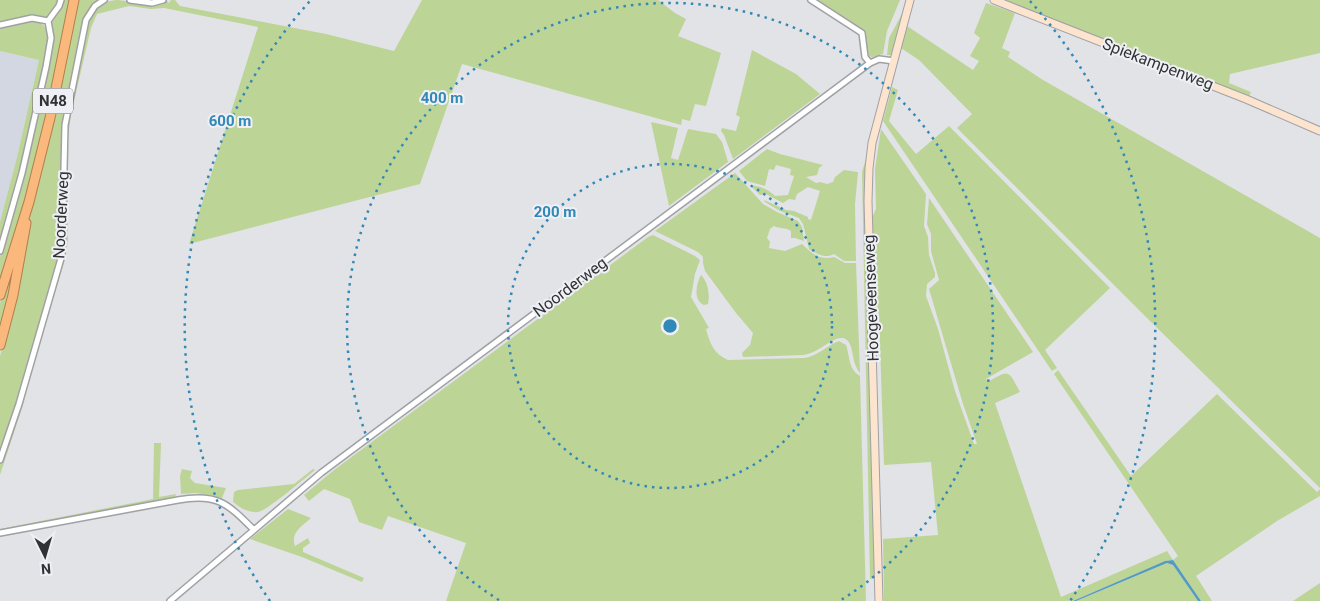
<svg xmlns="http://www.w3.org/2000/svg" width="1320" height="601" viewBox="0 0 1320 601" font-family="Roboto,sans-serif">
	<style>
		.built { fill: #d3d7e2 }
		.green { fill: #bdd497 }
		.water { fill: #549bc0 }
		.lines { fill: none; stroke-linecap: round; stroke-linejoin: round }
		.minor-casing { stroke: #a0a1a5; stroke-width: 8 }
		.secondary-casing { stroke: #a0a1a5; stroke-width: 9 }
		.trunk-casing { stroke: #b27d4d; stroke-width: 11 }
		.minor { stroke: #fff; stroke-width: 5 }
		.secondary { stroke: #fde4ce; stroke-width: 7 }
		.trunk { stroke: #fab87c; stroke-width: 9 }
		.ring { fill: none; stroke: #3288b7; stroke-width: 2.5; stroke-dasharray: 2.5 5 }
		.labels { text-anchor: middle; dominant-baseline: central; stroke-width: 4; stroke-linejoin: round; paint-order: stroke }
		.shield { fill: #eff0f5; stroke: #6a6b6e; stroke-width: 1 }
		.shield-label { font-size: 15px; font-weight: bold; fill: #313234 }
		.street-label { font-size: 16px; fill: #313234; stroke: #eff0f5 }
		.centre { fill: #3288b7; stroke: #eff0f5; stroke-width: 2.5 }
		.ring-label { font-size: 15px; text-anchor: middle; font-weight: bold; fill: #3288b7; stroke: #eff0f5; stroke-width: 4; stroke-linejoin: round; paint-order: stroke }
	</style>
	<rect width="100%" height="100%" fill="#e2e3e7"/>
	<path class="built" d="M0 51 39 60 17 157 0 222Z"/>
	<path class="green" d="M0 0H59L58 5 47 17 30 16 0 23Z
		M63 0H71C51 97 29 194 0 289V257L10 225 53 43 52 20Z
		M78 0H99L88 11 84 21 64 120 61 252 17 403 0 456V356L11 314 33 201Z
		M118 0 155 5 166 0 169 3 171 0H175L180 6 326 34 394 51 422 0H658L675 13 686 19 678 36 721 53 706 106 695 104 690 121 682 119 681 125 462 64 420 184 189 244 258 27 164 8 151 9 129 6 97 14 91 28 71 114 68 138V240L64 263 35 357 23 405 0 475V465L11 432 63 255 66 125 86 32C91 14 97 1 118 0Z
		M815 0H900L887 31 883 54 872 57 869 56 863 31Z
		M1000 0H1320V53L1230 74 1229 83 1251 92 1249 97Z
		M986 3 1015 13 1002 48 1010 52 1008 57 1043 80 1320 238V488L1145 316 957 128 972 114 919 60 901 48 907 26 973 70 979 61 970 56 980 38 974 33Z
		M903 12 892 55H887L889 38Z
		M33 21C46 23 48 30 49 43L20 173 0 247V222L17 157 39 60 0 51V27Z
		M752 50 796 74 820 94 733 159 724 135 721 131 722 128 736 131 740 117 736 115Z
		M892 87 898 90 889 121 916 154 949 126 1110 288 1045 350 1057 368 1052 371 883 121Z
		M651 122 678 128 671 158 678 160 688 129 716 134 722 142 728 162 669 206Z
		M881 129 926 194 924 226 928 237 929 255 935 273V277L927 284 926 296 938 329 955 391 974 444H977L963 404 929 289 939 280 931 251V234L927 224 929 198 1033 352 986 379 988 382C1010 369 1008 370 1020 392L995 403 1061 597 1167 551 1173 560 1178 556 1054 374 1058 370 1131 476 1217 394 1317 492 1320 489V496L1277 521 1196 576 1212 601H1201L1173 560 1165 561 1073 601H884L883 539 938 535 931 462 884 465 879 315 875 294 872 218 876 209 875 169Z
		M767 149 780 154 823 165 819 168 817 175 806 177 816 183 820 182 827 184 833 182 835 177 844 170 858 172 855 204 856 261H844L834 254C825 259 817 254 809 249L803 224 799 218 780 211 765 202 764 200 786 210 794 211 808 217V219L811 220 820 191 808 187 797 194 795 200 789 199 783 203 766 194 760 195 751 186C758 185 769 190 775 196L788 195 794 176 790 175 791 169 776 165 774 170 769 169 765 186 747 181 739 171Z
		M866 159 868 268 878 578 870 579 862 172Z
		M735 173 763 204 777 212 798 221 802 227 804 241 795 238H791V231C786 227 779 229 774 226L770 229 767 238 770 242 769 248 785 251 802 244C811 253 820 261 834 257L845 263H856L860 373C853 364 854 357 851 347 845 328 828 344 819 349 814 352 809 354 804 355L743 357 742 353 750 345 753 333 736 313 705 271 703 263V257L698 252 655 231Z
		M653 235 695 256 700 260 695 274 691 297 709 328 706 329C710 344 714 354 728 360L804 358C818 356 826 346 839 341L846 345C850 356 848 369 860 376L866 601H446L466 543 388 516 382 530 359 522 350 499 324 489 309 501 304 495 334 470 648 237Z
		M21 243 0 336V303Z
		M701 275C708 282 710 294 708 304L704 305C693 300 696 284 701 275Z
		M154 443H161L159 497 176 494 174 499 0 531V529L153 499Z
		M182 469 192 471 190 478 195 483 226 488 222 498 196 493 181 494 180 476Z
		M313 469 315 470C305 478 268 510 258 512 249 513 240 508 233 502L234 492 238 490 294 484Z
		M288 509 311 518C302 526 290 533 295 546L308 538 310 543 303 548V552L364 578 362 582 302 557 250 539Z
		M1167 563 1173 565 1198 601H1076Z
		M1320 583V601H1293Z"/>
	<path class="water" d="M1173 560 1201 601H1198L1173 565 1167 563 1076 601H1073L1165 561Z"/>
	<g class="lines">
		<g class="minor-casing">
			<path id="minor" d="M130 0 152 3 163 0
				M811 0 862 33 865 57 870 63
				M48 21 59 6 61 0
				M0 25 32 18 48 21
				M0 251 22 173 46 67 51 38 48 21
				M0 460 19 404 62 255 65 125 86 20 95 6 104 0
				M0 533 178 500C217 493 227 503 254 530L321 473 870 63 879 59 894 61
				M170 601 254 530"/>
		</g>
		<g class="secondary-casing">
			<path id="secondary" d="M994 0 1246 99 1320 131
				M879 601 868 201 869 168 872 143 910 0"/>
		</g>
		<g class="trunk-casing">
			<path id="trunk" d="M0 295 29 202 50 118 74 0
				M0 345 13 295 26 223"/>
		</g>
		<use href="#minor" class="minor"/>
		<use href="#secondary" class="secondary"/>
		<use href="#trunk" class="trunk"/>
	</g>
	<g class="ring">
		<circle cx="670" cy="326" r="162"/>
		<path d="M499 600A323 323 0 1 1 841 600"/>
		<path d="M270 601A485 485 0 0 1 310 1M1030 1A485 485 0 0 1 1070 601"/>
	</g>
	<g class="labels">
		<rect class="shield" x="33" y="88.5" width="40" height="25" rx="4"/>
		<g class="shield-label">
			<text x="53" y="101">N48</text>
		</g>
		<g class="street-label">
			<text transform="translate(1158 64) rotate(21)">Spiekampenweg</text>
			<text transform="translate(61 215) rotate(-87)">Noorderweg</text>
			<text transform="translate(570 287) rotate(-37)">Noorderweg</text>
			<text transform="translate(871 298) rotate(-92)">Hoogeveenseweg</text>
		</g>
	</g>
	<circle cx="670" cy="326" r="8" class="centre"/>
	<g class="ring-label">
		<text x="442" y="103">400 m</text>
		<text x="230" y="126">600 m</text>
		<text x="555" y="217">200 m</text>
	</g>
	<g transform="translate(45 556) rotate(175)" stroke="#eff0f5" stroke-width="4" paint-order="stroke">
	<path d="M0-4L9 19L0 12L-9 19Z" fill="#313234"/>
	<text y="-8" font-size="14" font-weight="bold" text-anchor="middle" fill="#313234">N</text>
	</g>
</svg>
